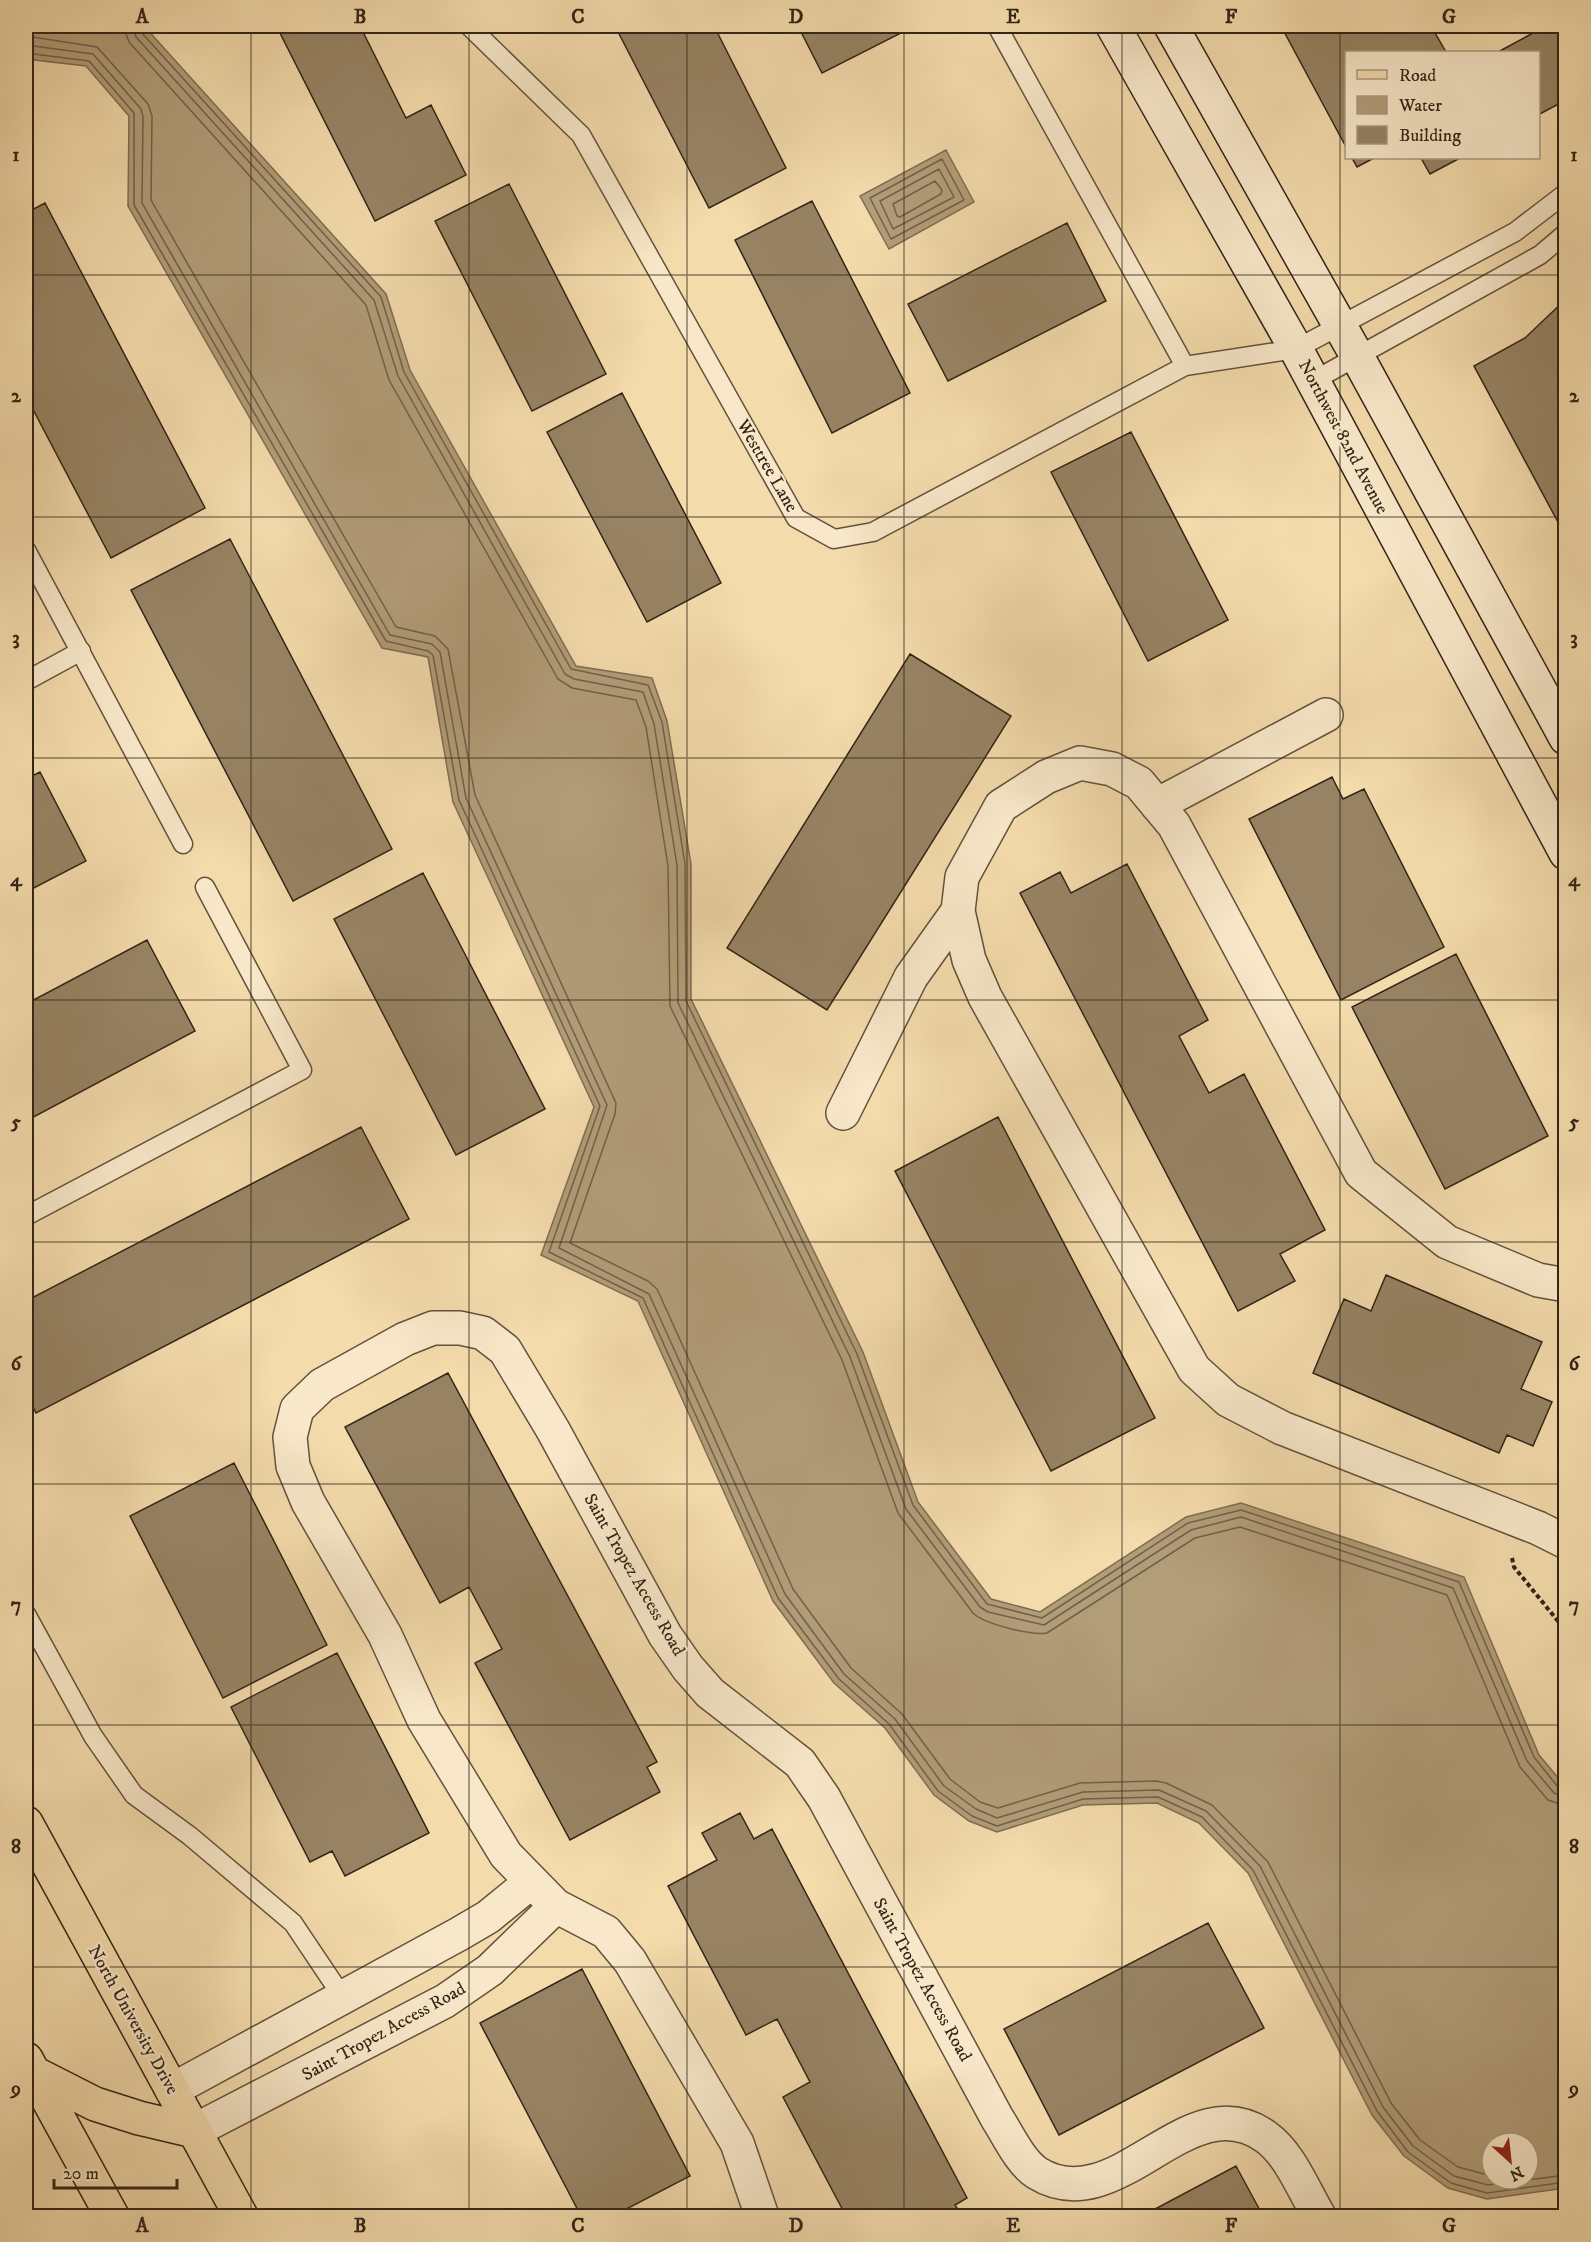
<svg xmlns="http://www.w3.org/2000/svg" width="1591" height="2242" viewBox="0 0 1591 2242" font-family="'IM FELL DW Pica',serif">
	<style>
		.water { fill: #b29d79; stroke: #7f6d51; stroke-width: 1.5; fill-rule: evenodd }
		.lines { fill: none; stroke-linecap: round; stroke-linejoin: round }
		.shore { stroke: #726048; stroke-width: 1.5 }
		.building { fill: #978364; stroke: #322416; stroke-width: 1.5 }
		.lane-casing { stroke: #62523c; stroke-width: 21 }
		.street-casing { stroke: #62523c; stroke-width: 36 }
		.secondary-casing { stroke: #322416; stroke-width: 36 }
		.primary-casing { stroke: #322416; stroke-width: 36 }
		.path { stroke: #322416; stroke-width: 4; stroke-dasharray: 4.5 3; stroke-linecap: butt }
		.lane { stroke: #f8e8c9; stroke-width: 18 }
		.street { stroke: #f8e8c9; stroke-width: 33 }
		.secondary { stroke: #f8e8c9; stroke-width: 33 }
		.primary { stroke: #f4dbac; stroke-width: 33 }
		.grid { fill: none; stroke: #322416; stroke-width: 1.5; stroke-opacity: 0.55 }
		.labels { text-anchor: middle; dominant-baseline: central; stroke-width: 4.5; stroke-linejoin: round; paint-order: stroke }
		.street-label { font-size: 18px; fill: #322416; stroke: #f8e8c9 }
		.neatline { fill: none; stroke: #322416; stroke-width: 2 }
		.grid-label { font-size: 20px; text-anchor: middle; font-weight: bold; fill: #322416 }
	</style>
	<rect width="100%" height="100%" fill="#f4dbac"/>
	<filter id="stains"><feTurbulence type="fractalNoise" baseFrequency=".00333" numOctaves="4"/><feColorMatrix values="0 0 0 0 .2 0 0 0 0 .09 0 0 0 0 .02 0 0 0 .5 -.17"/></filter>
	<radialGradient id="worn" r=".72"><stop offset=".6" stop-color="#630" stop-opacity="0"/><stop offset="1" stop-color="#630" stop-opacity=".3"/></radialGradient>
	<path class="water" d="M26 26H144L386 294 410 370 576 666 652 678 667 721 691 864V999L863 1352 918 1502 991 1599 1040 1612 1186 1517 1241 1503 1464 1577 1539 1755 1565 1786V2188L1487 2199 1448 2188 1404 2156 1372 2115 1248 1873 1199 1823 1157 1803 1083 1805 997 1832 969 1821 934 1795 885 1728 834 1683 773 1601 638 1301 541 1255 594 1107 453 802 428 657 382 648 128 206 129 116 86 66 26 59ZM1492 2143H1528V2179H1492Z
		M946 150 974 202 889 249 860 196Z"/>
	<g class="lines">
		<path class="shore" d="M123 26 129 42 366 305 389 380 558 679 572 688 636 700 646 727 668 866 670 1006 842 1360 898 1513 973 1613C984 1624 1032 1636 1047 1633L1195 1538 1240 1527 1447 1595 1520 1767 1548 1800 1566 1806
			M132 26 136 37 374 300 398 376 565 674 574 679 643 692 654 724 677 865 678 1003 850 1357 906 1509 980 1607 988 1612 1044 1625 1191 1530 1241 1517 1453 1588 1527 1761 1554 1793 1566 1797
			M140 26 141 32 381 297 404 372 571 669 648 685 662 722 685 864 686 1001 857 1354 913 1505 987 1604 1042 1618 1188 1523 1241 1510 1459 1582 1534 1757 1558 1787 1566 1789
			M26 36 97 47 148 104 152 116 151 200 396 627 435 636 448 649 475 795 616 1103 615 1114 570 1243 648 1281 657 1289 793 1589 851 1668 902 1714 950 1779 980 1802 998 1808 1080 1783 1156 1781 1166 1783 1212 1805 1268 1862 1391 2103 1420 2140 1458 2167 1492 2176
			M26 45 93 54 141 109 143 117 142 203 390 635 432 644 440 652 466 798 607 1105 559 1248 649 1294 785 1594 844 1674 895 1719 944 1786 976 1809 997 1818 1083 1792 1159 1790 1206 1811 1260 1866 1383 2107 1413 2146 1454 2176 1488 2185 1566 2175
			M26 53 89 61 134 113V205L386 641 428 651 433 655 459 800 600 1106 549 1252 643 1298 778 1598 839 1679 889 1724 938 1791 972 1816 997 1826 1083 1799 1158 1797 1202 1817 1253 1870 1377 2111 1408 2152 1451 2183 1487 2193 1566 2182
			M942 159 964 200 891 239 870 198Z
			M939 169 954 197 893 229 880 201Z
			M935 181 942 190 941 194 900 217 897 216 893 204Z"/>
	</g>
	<path class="building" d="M295 26H360L406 118 431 105 466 175 375 221 280 33Z
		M615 26H714L786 168 709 208Z
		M798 26H900L903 32 822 73Z
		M1281 26H1431L1446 52H1346V147Z
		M1546 26H1566V100L1538 115V52H1498Z
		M1352 158H1374L1357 167Z
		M1421 158H1460L1430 174Z
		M509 184 606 374 532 411 435 221Z
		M812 201 910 393 832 433 735 240Z
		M45 203 205 508 111 558 26 396V213Z
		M1067 223 1106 301 948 381 908 304Z
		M1566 299V537L1474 366 1525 338Z
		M622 393 721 583 647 622 547 432Z
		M1131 432 1228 620 1148 661 1051 472Z
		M230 539 392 849 293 901 131 590Z
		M910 654 1011 716 827 1010 727 948Z
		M40 772 86 861 26 892V779Z
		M1332 777 1343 799 1364 789 1444 947 1341 1000 1249 819Z
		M1127 864 1208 1020 1179 1036 1209 1093 1244 1074 1325 1230 1280 1254 1295 1281 1238 1311 1020 893 1060 872 1071 893Z
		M423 873 545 1109 456 1155 334 919Z
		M147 940 195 1031 26 1121V1004Z
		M1456 954 1548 1136 1445 1189 1352 1007Z
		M998 1117 1155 1418 1051 1471 895 1171Z
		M361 1127 409 1219 36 1413 26 1393V1301Z
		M1386 1275 1542 1342 1521 1389 1552 1402 1533 1446 1507 1435 1499 1453 1313 1373 1344 1299 1371 1311Z
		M448 1373 657 1762 647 1767 660 1792 570 1840 475 1663 502 1649 469 1587 440 1603 345 1427Z
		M234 1463 327 1645 223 1698 130 1516Z
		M337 1653 429 1833 345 1876 332 1851 310 1862 231 1707Z
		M740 1813 754 1839 772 1829 967 2198 955 2205 962 2216H846L783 2097 810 2082 777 2019 746 2035 668 1886 717 1860 702 1833Z
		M1208 1923 1264 2028 1059 2135 1004 2029Z
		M582 1969 690 2176 613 2216H581L480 2023Z
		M1236 2166 1263 2216H1142Z"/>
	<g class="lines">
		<g class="lane-casing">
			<path id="lane" d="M469 26 581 135 796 518 834 539 873 532 1185 366 1296 349 1515 232 1566 193
				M997 26 1185 366
				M1313 381 1540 255 1566 233
				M26 550 183 844
				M26 681 81 651
				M26 1216 302 1070 205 887
				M26 1614 93 1736 134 1795 190 1836 293 1923 344 1999"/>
		</g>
		<g class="street-casing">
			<path id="street" d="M1157 805 1326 715
				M843 1113 911 977 958 911
				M1566 1285 1538 1280 1447 1242 1361 1173 1174 825 1139 783 1112 769 1080 763 1046 777 1001 806 962 877 958 911 969 960 985 997 1194 1369 1228 1400 1282 1428 1538 1528 1566 1542
				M172 2090 459 1934 488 1917 531 1882
				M194 2131 445 2001 490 1970 556 1906
				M762 2216 737 2143 630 1961 606 1932 556 1906 506 1855 424 1720 385 1635 308 1502 293 1466 290 1437 297 1409 322 1385 405 1339 433 1328H460L483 1333 505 1350 553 1430 665 1635 688 1668 710 1693 800 1763 824 1798 997 2118C1008 2135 1020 2162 1037 2173 1118 2223 1188 2080 1266 2137 1290 2154 1304 2191 1319 2216"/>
		</g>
		<g class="secondary-casing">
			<path id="secondary" d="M1113 26 1296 349 1566 853
				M1171 26 1357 356 1566 738"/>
		</g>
		<g class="primary-casing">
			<path id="primary" d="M26 1823 241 2216
				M26 2059 112 2216
				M32 2072 95 2104 139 2118 194 2131"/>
		</g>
		<path class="path" d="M1512 1558 1514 1567 1566 1631"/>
		<use href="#lane" class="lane"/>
		<use href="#street" class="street"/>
		<use href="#secondary" class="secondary"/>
		<use href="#primary" class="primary"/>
	</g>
	<path class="grid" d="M251 26V2216M469 26V2216M687 26V2216M904 26V2216M1122 26V2216M1340 26V2216M26 275H1566M26 517H1566M26 758H1566M26 1000H1566M26 1242H1566M26 1484H1566M26 1725H1566M26 1967H1566"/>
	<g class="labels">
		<g class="street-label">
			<text transform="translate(1343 437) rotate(62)">Northwest 82nd Avenue</text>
			<text transform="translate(767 466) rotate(60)">Westtree Lane</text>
			<text transform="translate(634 1575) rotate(60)">Saint Tropez Access Road</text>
			<text transform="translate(922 1980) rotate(61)">Saint Tropez Access Road</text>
			<text transform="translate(133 2020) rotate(61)">North University Drive</text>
			<text transform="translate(384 2032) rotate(-29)">Saint Tropez Access Road</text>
		</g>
	</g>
	<rect width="1591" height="2242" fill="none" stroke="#f4dbac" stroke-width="66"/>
	<rect x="1345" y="51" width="195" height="108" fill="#f8e8c9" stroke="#a99a81" stroke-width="1.5"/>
	<rect x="1357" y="70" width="30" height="9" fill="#f4dbac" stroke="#a99a81" stroke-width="1.5"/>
	<text x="1399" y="81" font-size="18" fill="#322416">Road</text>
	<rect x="1357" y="96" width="30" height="18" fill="#b29d79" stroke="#a99a81" stroke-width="1.5"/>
	<text x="1399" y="111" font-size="18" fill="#322416">Water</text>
	<rect x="1357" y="126" width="30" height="18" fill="#978364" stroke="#a99a81" stroke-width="1.5"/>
	<text x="1399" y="141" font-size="18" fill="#322416">Building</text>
	<g transform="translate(1510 2161) rotate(153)"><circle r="28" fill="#f8e8c9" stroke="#a99a81" stroke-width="1.5"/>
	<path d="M0-4.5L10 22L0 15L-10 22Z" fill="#8f2418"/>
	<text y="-9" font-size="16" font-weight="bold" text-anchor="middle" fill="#322416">N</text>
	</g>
	<path d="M54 2179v9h123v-9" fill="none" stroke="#322416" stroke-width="3"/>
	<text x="63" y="2179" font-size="18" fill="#322416" stroke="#f8e8c9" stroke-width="4.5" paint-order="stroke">20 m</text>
	<rect x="33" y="33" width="1525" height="2176" class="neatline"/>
	<g class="grid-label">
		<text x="142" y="23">A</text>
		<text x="360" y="23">B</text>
		<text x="578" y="23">C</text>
		<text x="796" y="23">D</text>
		<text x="1013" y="23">E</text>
		<text x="1231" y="23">F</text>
		<text x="1449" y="23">G</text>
		<text x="16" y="161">1</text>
		<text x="1574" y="161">1</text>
		<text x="16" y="402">2</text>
		<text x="1574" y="402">2</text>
		<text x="16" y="644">3</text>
		<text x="1574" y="644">3</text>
		<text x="16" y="886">4</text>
		<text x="1574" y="886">4</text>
		<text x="16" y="1128">5</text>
		<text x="1574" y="1128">5</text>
		<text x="16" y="1370">6</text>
		<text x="1574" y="1370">6</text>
		<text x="16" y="1611">7</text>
		<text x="1574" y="1611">7</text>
		<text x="16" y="1853">8</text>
		<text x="1574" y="1853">8</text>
		<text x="16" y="2095">9</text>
		<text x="1574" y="2095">9</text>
		<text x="142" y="2232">A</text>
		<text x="360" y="2232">B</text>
		<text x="578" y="2232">C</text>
		<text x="796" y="2232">D</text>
		<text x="1013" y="2232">E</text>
		<text x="1231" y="2232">F</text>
		<text x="1449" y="2232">G</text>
	</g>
	<rect width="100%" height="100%" filter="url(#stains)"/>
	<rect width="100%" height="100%" fill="url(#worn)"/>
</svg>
